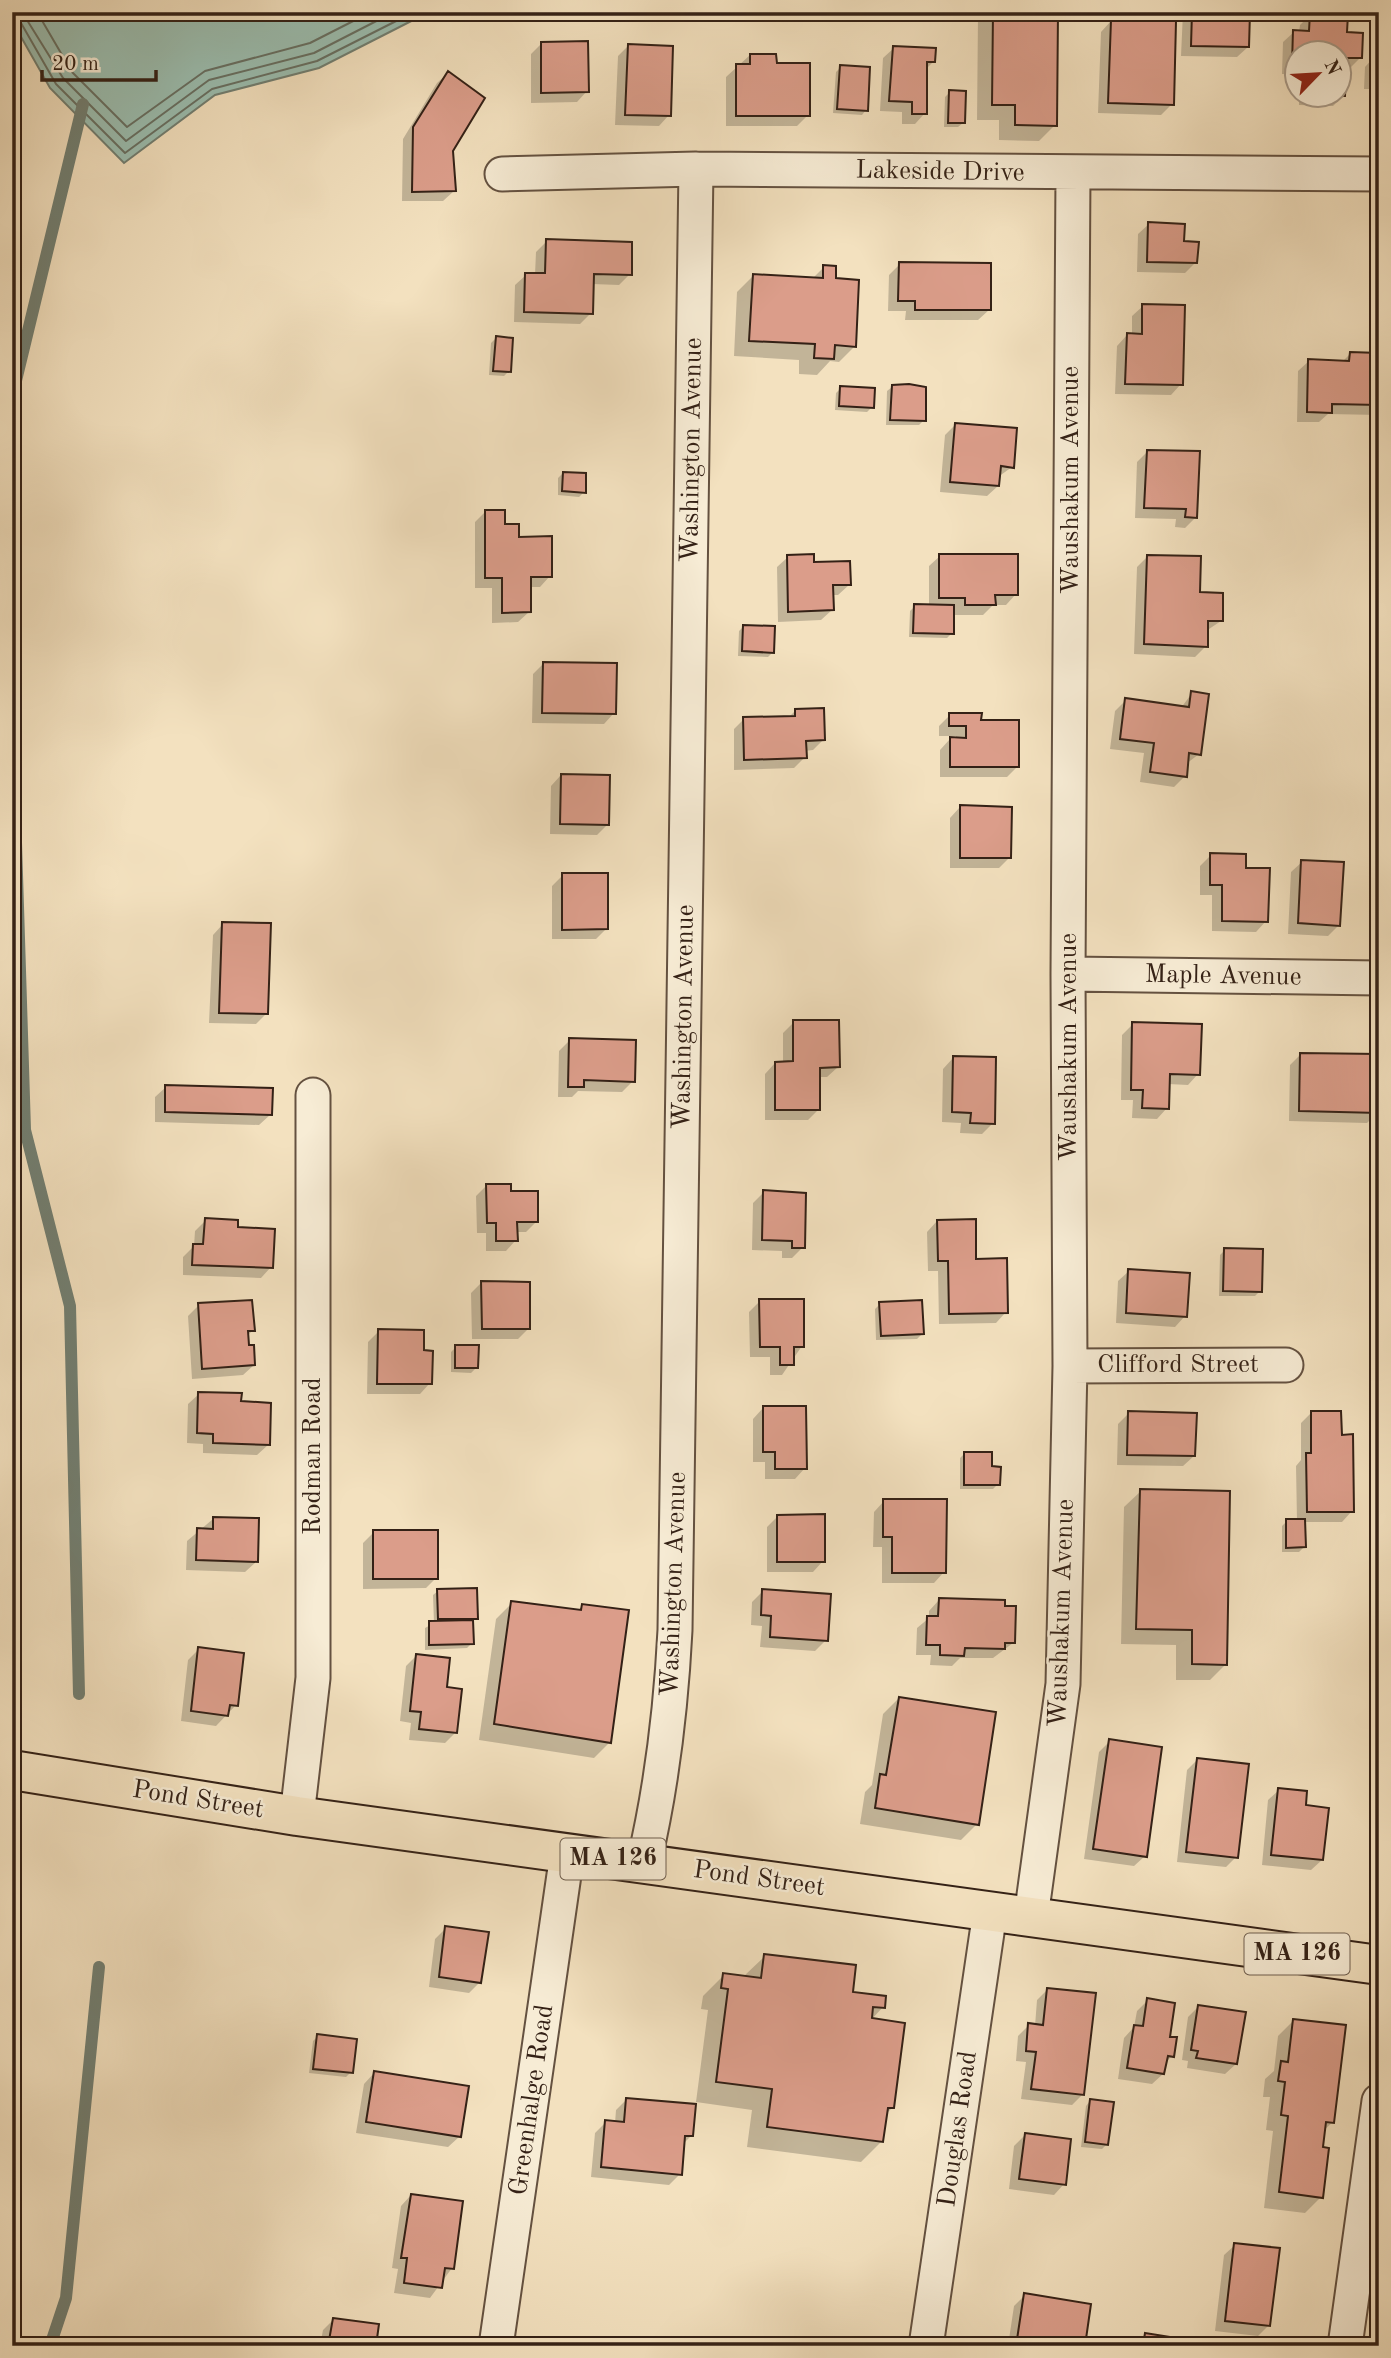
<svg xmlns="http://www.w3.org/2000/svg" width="1391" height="2358" viewBox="0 0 1391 2358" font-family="'Old Standard TT',serif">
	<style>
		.water { fill: #9bbeb0; stroke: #727f72; stroke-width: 2 }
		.shadow { fill: #0003 }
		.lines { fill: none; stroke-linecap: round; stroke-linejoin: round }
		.shore { stroke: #687063; stroke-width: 2 }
		.stream { stroke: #727f72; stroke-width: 12 }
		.building { fill: #db9d8a; stroke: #342116; stroke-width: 2 }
		.minor-casing { stroke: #645140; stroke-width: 37 }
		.primary-casing { stroke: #342116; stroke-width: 42 }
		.minor { stroke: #f7ecd5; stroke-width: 33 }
		.primary { stroke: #f3e1bf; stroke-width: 38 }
		.labels { text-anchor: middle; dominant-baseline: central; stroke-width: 5; stroke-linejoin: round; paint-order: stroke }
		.shield { fill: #f7ecd5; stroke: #6e5e4f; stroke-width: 2 }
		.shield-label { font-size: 24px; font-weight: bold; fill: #342116 }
		.street-label { font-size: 26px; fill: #342116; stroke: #f7ecd5 }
	</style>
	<rect width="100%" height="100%" fill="#f3e1bf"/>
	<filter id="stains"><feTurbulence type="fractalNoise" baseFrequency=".00286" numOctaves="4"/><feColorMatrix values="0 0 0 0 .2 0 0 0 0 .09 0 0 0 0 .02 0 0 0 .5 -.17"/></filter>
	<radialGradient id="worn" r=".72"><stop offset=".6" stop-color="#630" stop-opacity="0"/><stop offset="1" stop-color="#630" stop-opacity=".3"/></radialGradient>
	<path class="water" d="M12 12H429L319 68 215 95 124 163 50 88 12 21Z"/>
	<path class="shadow" d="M981 12H1056L1055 125 1039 141 999 140V120H977L978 15Z
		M1183 12H1249L1248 47 1237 57 1181 56Z
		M1261 12H1291V15L1286 20 1261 19Z
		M1310 15 1346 34 1361 57 1350 68H1345L1344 95 1333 106 1299 105V94H1338V52H1296V74H1282L1283 42 1294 32H1299L1300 25Z
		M1111 21 1172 104 1161 115 1098 113 1101 32Z
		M541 44 587 91 577 102 531 103V54Z
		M628 46 669 115 659 126 615 125 618 56Z
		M894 48 933 62 926 69 925 113 915 124H902V112L880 111 883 58Z
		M750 55 775 65 808 115 797 126H726V77Z
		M1375 56H1379V89H1364L1365 67Z
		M841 67 866 110 862 115 833 113 836 72Z
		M448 73 454 191 443 201H402L403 139 437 83Z
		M950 92 963 123 958 127H944L945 97Z
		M1149 224 1182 243 1196 262 1185 273 1137 272 1138 234Z
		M547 241 630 274 619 285 592 284 591 313 580 324 514 322 515 285 526 275H535L536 252Z
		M900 264 989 310 978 320H905L906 311H888L889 275Z
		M824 267 834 280 855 346 839 362 830 361 817 375 799 374V360L734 356 737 292 753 276 812 279Z
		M1143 306 1181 384 1171 395 1115 394 1117 346 1127 335H1132V316Z
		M496 338 509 371 504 376 489 375 491 343Z
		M1350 354 1379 355V415L1328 414 1319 422H1297L1298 371 1309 361 1342 362Z
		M892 387 924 420 919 425H886L887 391Z
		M841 388 872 407 867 412 835 410 836 393Z
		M956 424 1012 467 998 477V486L987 496 940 492 945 435Z
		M1147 452 1196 517 1185 528 1175 527 1176 519 1135 518 1137 462Z
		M563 473 584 492 579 497 558 495V478Z
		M485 512 518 538 550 576 540 587H529V612L518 622 492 623V588H475V522Z
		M940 556 1016 594 1006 605H993L983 615H953L952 633 947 638 909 637 910 611 915 606H929V566Z
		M1148 556 1198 593 1221 621 1206 631V646L1195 657 1134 654 1137 567Z
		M788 557 813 563 849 585 838 595H832V610L821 620 778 622 777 567Z
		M744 626 773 652 768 657 738 656 739 631Z
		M544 663 614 713 604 724 532 723 533 674Z
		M1192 693 1199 754 1186 764 1185 776 1174 787 1140 782 1144 753 1110 749 1115 711 1126 700 1181 708Z
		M796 710 823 740 813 750 804 751 805 757 794 768 734 770V729L744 719 788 718Z
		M950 715 980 722 1018 766 1007 777H940V750L950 739H956V736H939V726Z
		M561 775 607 825 597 835 550 834 551 786Z
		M960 807 1009 858 999 868H950V818Z
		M1211 855 1244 869 1266 921 1256 932 1212 931V895H1200V866Z
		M1302 862 1338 926 1328 936 1288 934 1291 872Z
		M563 875 606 929 596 939H552V886Z
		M223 924 266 1014 256 1024 209 1023 213 935Z
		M794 1022 838 1067 827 1077H818L819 1109 808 1120H765V1074L775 1063H783V1033Z
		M1133 1024 1198 1074 1188 1085 1168 1084 1167 1108 1157 1119 1132 1118 1133 1100H1121L1122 1035Z
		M570 1040 633 1081 622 1092 578 1091 572 1097H558L559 1051Z
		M1301 1054 1378 1112 1367 1123 1289 1121 1290 1065Z
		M953 1058 993 1123 982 1134 960 1133 961 1123 942 1122 943 1069Z
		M166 1087 270 1115 259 1125 155 1122V1097Z
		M487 1185 509 1192 537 1221 526 1232H516V1240L506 1251H486V1233H477L476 1196Z
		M764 1192 803 1247 792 1258H782V1251L752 1250 753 1203Z
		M206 1220 236 1228 271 1267 261 1278 183 1275V1257L194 1246 195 1231Z
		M937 1221 975 1261 1006 1312 996 1323 939 1324 938 1271H928L927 1232Z
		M1225 1250 1260 1291 1255 1296H1219L1220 1255Z
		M1129 1271 1185 1316 1175 1327 1116 1323 1118 1281Z
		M482 1282 529 1328 518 1339H472L471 1293Z
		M760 1301 802 1346 782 1375H770V1357H750L749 1312Z
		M880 1304 922 1334 917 1339 876 1340 875 1309Z
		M199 1305 253 1330 247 1336 254 1365 243 1375 192 1379 188 1316Z
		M379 1331 430 1383 420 1394H367L368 1342Z
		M456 1347 476 1368 471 1373 451 1372V1352Z
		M199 1394 240 1403 268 1445 257 1455 203 1453V1444L187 1443 188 1404Z
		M763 1408 805 1468 795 1479H765V1462H753V1419Z
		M1129 1413 1194 1456 1183 1466 1117 1465 1118 1424Z
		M1311 1413 1340 1437 1352 1511 1342 1522H1303L1304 1547 1299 1552H1282V1526L1287 1521H1297L1296 1466 1301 1460V1423Z
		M965 1453 990 1468 998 1484 993 1489H960V1458Z
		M1141 1491 1226 1664 1210 1680H1176V1645L1121 1644 1124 1507Z
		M884 1501 944 1572 934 1583H882V1547H873L874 1512Z
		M777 1517 823 1561 813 1572H767V1527Z
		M213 1519 256 1562 245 1572 186 1570 187 1541Z
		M374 1532 436 1578 426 1588 363 1589V1543Z
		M438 1591 476 1618 471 1623 472 1643 467 1648 425 1650V1628L434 1623 433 1595Z
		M763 1591 826 1640 815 1651 760 1647 762 1626 751 1625 752 1602Z
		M939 1600 1013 1643 993 1658H960L952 1666 930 1665 931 1655H916L917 1628 929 1618V1611Z
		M512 1603 577 1611 583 1606 610 1742 594 1758 479 1740 496 1619Z
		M199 1649 236 1705 216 1726 181 1721 188 1660Z
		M416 1656 445 1689 455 1733 445 1743 409 1740 411 1723 400 1721 406 1666Z
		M899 1698 977 1824 961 1840 860 1824 865 1792 872 1785 883 1714Z
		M1110 1741 1145 1856 1134 1866 1084 1859 1099 1752Z
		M1198 1759 1236 1857 1226 1867 1177 1862 1187 1770Z
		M1279 1790 1304 1807 1322 1860 1311 1870 1262 1865 1268 1800Z
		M446 1928 480 1982 469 1993 429 1987 435 1939Z
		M765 1956 883 2007 871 2020 893 2107 885 2115 882 2141 861 2162 747 2147 752 2110 696 2102 708 2010 701 2009 703 1996 724 1975 744 1976Z
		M1048 1989 1083 2094 1072 2105 1021 2099 1026 2062 1016 2061 1018 2036 1029 2025 1035 2026 1037 2000Z
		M1148 2000 1168 2038 1172 2056 1164 2064 1163 2074 1152 2084 1118 2079 1124 2038 1134 2027 1137 2011Z
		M1199 2006 1236 2064 1225 2074 1187 2068 1188 2061 1182 2060 1188 2017Z
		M1294 2020 1333 2122 1323 2131 1321 2197 1305 2213 1264 2208 1273 2131 1266 2130 1270 2097H1263L1265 2079 1274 2071 1278 2036Z
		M318 2036 351 2072 346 2077 309 2073 313 2041Z
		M374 2073 459 2137 448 2147 356 2133 364 2084Z
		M627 2099 691 2136 683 2144 680 2174 669 2185 591 2177 595 2133 606 2122 615 2123 616 2110Z
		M1090 2101 1107 2144 1102 2149 1081 2147 1086 2106Z
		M1025 2135 1064 2184 1054 2195 1009 2189 1014 2146Z
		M411 2195 452 2268 430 2298 394 2293 398 2269 392 2268 401 2206Z
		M1235 2245 1269 2325 1258 2336 1215 2331 1224 2255Z
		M1025 2295 1083 2346H1008L1014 2306Z
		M333 2320 374 2346H320L323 2330Z"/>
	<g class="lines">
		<path class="shore" d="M22 12 63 78 126 141 209 80 314 53 394 12
			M37 12 72 72 127 127 205 71 310 43 371 12
			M12 19 21 23 56 84 125 153 212 89 317 61 414 12"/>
		<path class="stream" d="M12 397 83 104
			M12 715 25 1130 70 1306 79 1694
			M50 2346 66 2298 99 1967"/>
	</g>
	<path class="building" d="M993 12H1058L1057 126 1015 125V105H992Z
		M1192 12H1250L1249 47 1191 46Z
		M1310 13 1348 14 1347 32 1363 33 1362 58H1347L1345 96 1309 95 1338 94V52H1296V64H1292L1293 30 1309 31Z
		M1111 20 1176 21 1174 105 1108 103Z
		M588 41 589 92 541 93V42Z
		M628 44 673 46 671 116 625 115Z
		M893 46 936 48 935 62H927V114H912V102L889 101Z
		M750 54H776L777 63H810V116H736V64H750Z
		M840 65 870 67 868 111 837 109Z
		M448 71 485 98 453 151 456 191 412 192 413 127Z
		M949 90 966 91 965 123H948Z
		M1148 222 1185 224 1184 241 1199 242 1197 263 1147 262Z
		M546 239 632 242V275L594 274 593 314 524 312 525 273H545Z
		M899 262 991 263V310H915V301H898Z
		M823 265 836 266V278L859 280 856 347 835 345 834 359 814 358 815 344 749 341 753 274 823 278Z
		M1142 304 1185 305 1183 385 1125 384 1127 333 1142 334Z
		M496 336 513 338 511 372 493 371Z
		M1350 352 1379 353V405L1332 404V413L1307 412 1308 359 1349 361Z
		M909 384 926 387V421L890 420 892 385Z
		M840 386 875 388 874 408 839 406Z
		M955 423 1017 428 1014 468 1001 466 999 486 950 482Z
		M1147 450 1200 451 1197 518 1185 517 1186 509 1144 508Z
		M563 472 586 473V493L562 491Z
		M485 510H505V524H519V537L552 536V577H531V612L502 613V578H485Z
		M814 554V562L850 561 851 585H833L834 610 788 612 787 555Z
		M939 554H1018V595H995L996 605H965V598H939Z
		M1147 555 1201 556 1200 592 1223 593V621H1208V647L1144 644Z
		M914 604 954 605V634L913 633Z
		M743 625 775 626 774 653 742 651Z
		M543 662 617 663 616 714 542 713Z
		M1191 691 1209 694 1201 755 1189 753 1187 777 1150 772 1154 743 1120 739 1125 698 1189 707Z
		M824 708 825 740 806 741 807 758 744 760 743 717 795 716V709Z
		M949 713H982L981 720H1019V767H950V737L966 738V726H949Z
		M561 774 610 775 609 825 560 824Z
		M960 805 1012 807 1011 858H960Z
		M1210 853 1246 854V868H1270L1268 922 1222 921V885H1210Z
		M1301 860 1344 862 1340 926 1298 923Z
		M562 873H608V929L562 930Z
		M222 922 271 923 268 1014 219 1013Z
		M793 1020H839L840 1067 820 1068V1110H775V1062L793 1061Z
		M1132 1022 1202 1024 1200 1075 1170 1074 1169 1109 1142 1108 1143 1090H1131Z
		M569 1038 636 1040 635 1082 584 1080V1087H568Z
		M1300 1053 1379 1054V1113L1299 1111Z
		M953 1056 996 1057 995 1124 970 1123 971 1113 952 1112Z
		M165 1085 273 1088 272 1115 165 1112Z
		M486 1184H511V1191H538V1222H517L518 1241H496V1223H487Z
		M763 1190 806 1193 805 1248H792V1241L762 1240Z
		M205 1218 238 1220V1227L275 1229 273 1268 192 1265 193 1244H203Z
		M976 1219V1259L1007 1258 1008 1313 949 1314 948 1261H938L937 1220Z
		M1224 1248 1263 1249 1262 1292 1223 1291Z
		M1128 1269 1190 1273 1187 1317 1126 1313Z
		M481 1281 530 1282V1329H482Z
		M759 1299H804V1347H794V1365H780V1347H760Z
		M252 1300 255 1331H248L249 1345H254L255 1365 202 1369 198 1303Z
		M922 1300 924 1334 881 1336 879 1302Z
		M378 1329 424 1330V1350L433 1351 432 1384H377Z
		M455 1345H479L478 1368H455Z
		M198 1392 242 1393 241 1401 271 1403 270 1445 213 1443V1434L197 1433Z
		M763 1406H806L807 1469H775V1452H763Z
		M1128 1411 1197 1413 1195 1456 1127 1455Z
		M1311 1411H1341L1342 1435 1353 1434 1354 1512H1307L1306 1453H1311Z
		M964 1452H992V1466L1001 1467 1000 1485H964Z
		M1140 1489 1230 1491 1227 1665 1192 1664V1630L1136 1629Z
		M883 1499H947L946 1573H892V1537H883Z
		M825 1514V1562H777V1515Z
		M213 1517 259 1518 258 1562 196 1560 197 1528 213 1529Z
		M1286 1519H1305L1306 1547 1286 1548Z
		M373 1530H438V1579H373Z
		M477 1588 478 1619H438L437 1589Z
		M762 1589 831 1594 828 1641 770 1637 771 1616 761 1615Z
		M939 1598 1005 1600V1606H1016L1015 1643H1005V1649L965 1648 964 1656 940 1655V1645H926L927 1616H938Z
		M511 1601 581 1610 582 1604 629 1610 611 1743 494 1724Z
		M473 1620 474 1644 429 1645V1621Z
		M198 1647 244 1653 238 1706 230 1705 228 1716 191 1711Z
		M416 1654 450 1658 447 1687 462 1689 457 1733 419 1729 421 1712 410 1711Z
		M899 1697 996 1712 979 1825 875 1808 880 1774 886 1775Z
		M1109 1739 1162 1747 1147 1857 1093 1849Z
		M1197 1758 1249 1764 1238 1858 1186 1852Z
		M1278 1788 1307 1791 1306 1805 1329 1808 1323 1860 1271 1855Z
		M445 1926 489 1932 481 1983 439 1977Z
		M764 1954 856 1965 853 1992 886 1996 885 2008 873 2007 872 2018 905 2023 894 2108H888L883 2142 767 2127 772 2089 716 2082 728 1989 721 1988 723 1973 761 1978Z
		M1047 1988 1096 1993 1084 2095 1031 2089 1036 2052 1026 2051 1028 2023 1043 2025Z
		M1147 1998 1175 2003 1170 2037H1177L1174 2057 1168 2056 1164 2074 1127 2068 1134 2025 1143 2026Z
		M1198 2005 1246 2012 1237 2064 1196 2058 1198 2051 1191 2050Z
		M1293 2019 1346 2025 1334 2123 1326 2122 1323 2147 1329 2148 1323 2198 1279 2192 1288 2116 1281 2115 1285 2082 1278 2081 1281 2061 1288 2062Z
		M317 2034 357 2039 353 2073 313 2069Z
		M374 2071 469 2086 461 2137 366 2122Z
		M626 2098 696 2104 693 2136H685L682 2175 601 2167 605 2120 624 2122Z
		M1090 2099 1114 2102 1108 2145 1085 2142Z
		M1025 2133 1071 2139 1066 2185 1019 2179Z
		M411 2194 463 2201 454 2269 445 2268 442 2288 404 2283 407 2258H401Z
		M1234 2243 1280 2248 1270 2326 1225 2321Z
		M1024 2293 1091 2304 1085 2346H1016Z
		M333 2318 379 2324 376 2346H328Z
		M1145 2333 1183 2339 1182 2346H1143Z"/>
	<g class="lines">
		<g class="minor-casing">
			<path id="minor" d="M502 174 696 169 1379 174
				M1068 974 1379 978
				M1070 1366 1286 1365
				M297 1816 313 1678V1095
				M644 1862C662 1785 671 1709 675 1630L696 169
				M1031 1917 1063 1684 1070 1366 1068 974 1073 174
				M496 2346 567 1854
				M926 2346 990 1912
				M1345 2346 1379 2101"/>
		</g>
		<g class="primary-casing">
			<path id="primary" d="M12 1770 297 1816 1379 1965"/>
		</g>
		<use href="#minor" class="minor"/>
		<use href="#primary" class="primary"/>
	</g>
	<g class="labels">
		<g class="shield">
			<rect x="560.5" y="1838.5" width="105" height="41" rx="5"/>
			<rect x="1244.5" y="1933.5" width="105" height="41" rx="5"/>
		</g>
		<g class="shield-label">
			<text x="613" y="1859">MA 126</text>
			<text x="1297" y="1954">MA 126</text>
		</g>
		<g class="street-label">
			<text transform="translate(940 172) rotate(1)">Lakeside Drive</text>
			<text transform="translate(692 450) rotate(-89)">Washington Avenue</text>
			<text transform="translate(1071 480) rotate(-90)">Waushakum Avenue</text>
			<text transform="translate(1223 976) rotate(1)">Maple Avenue</text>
			<text transform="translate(684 1017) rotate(-89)">Washington Avenue</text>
			<text transform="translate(1069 1047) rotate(-90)">Waushakum Avenue</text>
			<text x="1178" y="1365">Clifford Street</text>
			<text transform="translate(313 1456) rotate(-90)">Rodman Road</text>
			<text transform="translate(674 1584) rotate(-88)">Washington Avenue</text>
			<text transform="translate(1062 1613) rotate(-88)">Waushakum Avenue</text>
			<text transform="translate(198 1800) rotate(9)">Pond Street</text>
			<text transform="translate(759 1879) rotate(8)">Pond Street</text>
			<text transform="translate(532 2100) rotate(-82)">Greenhalge Road</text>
			<text transform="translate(958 2129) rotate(-82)">Douglas Road</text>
		</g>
	</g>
	<rect width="1391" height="2358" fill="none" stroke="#f3e1bf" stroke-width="42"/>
	<rect x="14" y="14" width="1363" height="2330" fill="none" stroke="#342116" stroke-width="3.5"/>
	<rect x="21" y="21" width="1349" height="2316" fill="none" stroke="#342116" stroke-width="2"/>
	<g transform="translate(1318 74) rotate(65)"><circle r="33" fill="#f7ecd5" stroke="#a99b89" stroke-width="2"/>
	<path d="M0-5L12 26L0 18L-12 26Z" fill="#8f2418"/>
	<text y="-10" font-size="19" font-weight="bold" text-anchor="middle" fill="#342116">N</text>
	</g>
	<path d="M42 70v10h114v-10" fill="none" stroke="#342116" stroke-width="3.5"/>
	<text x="52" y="70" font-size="21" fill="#342116" stroke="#f7ecd5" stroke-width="5" paint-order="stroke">20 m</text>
	<rect width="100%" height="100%" filter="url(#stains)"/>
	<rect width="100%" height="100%" fill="url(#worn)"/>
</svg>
